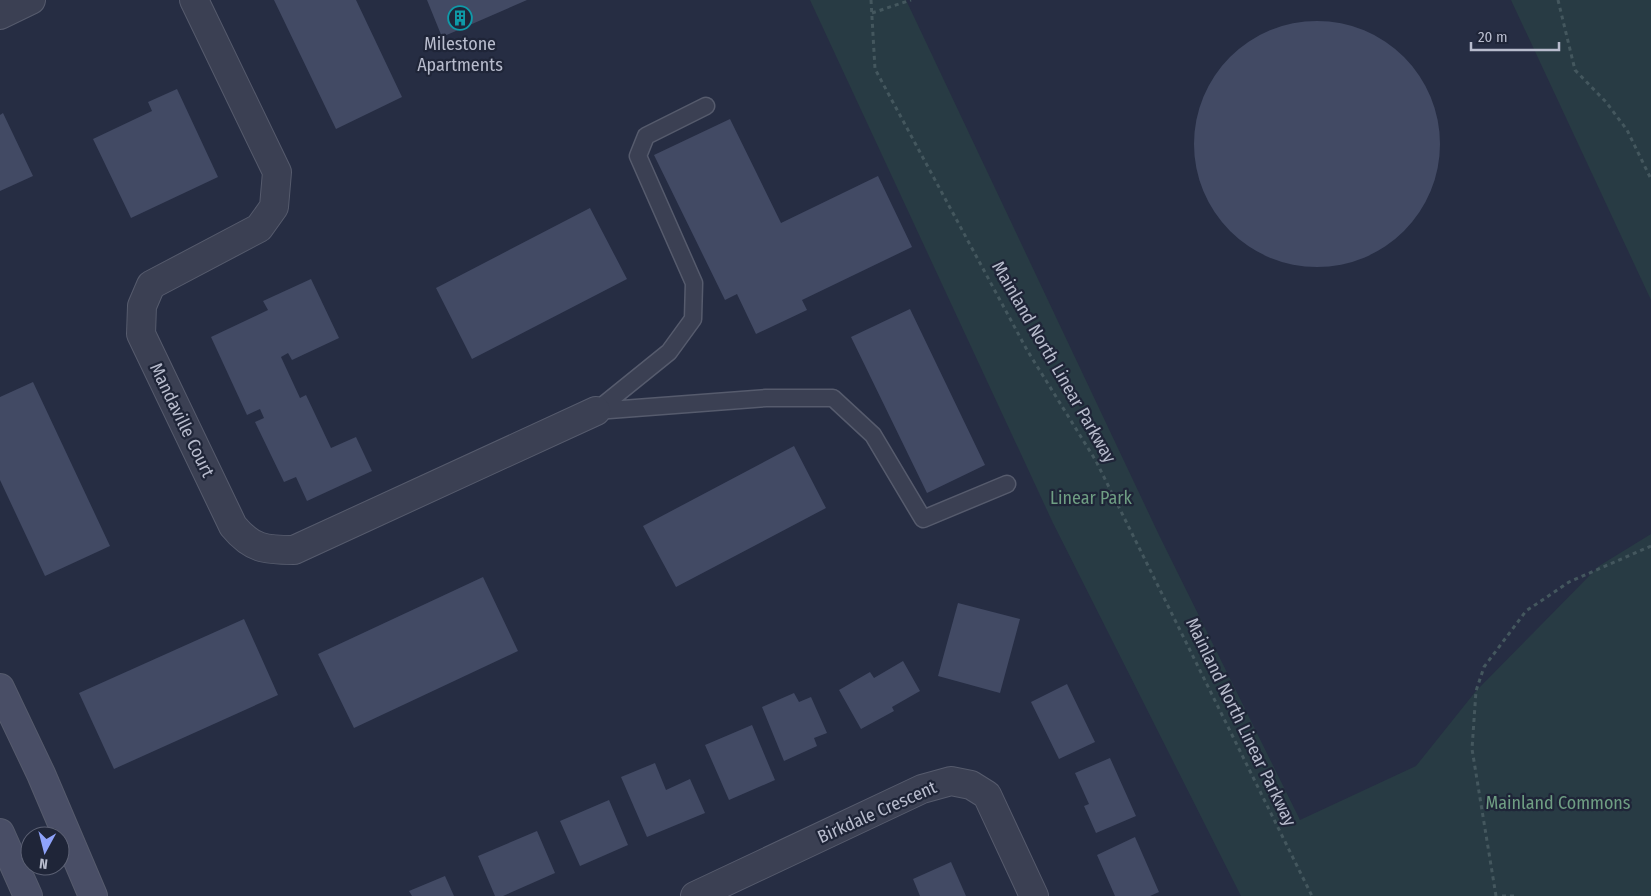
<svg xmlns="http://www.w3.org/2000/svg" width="1651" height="896" viewBox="0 0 1651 896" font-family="'Fira Sans Condensed',sans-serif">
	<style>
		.green { fill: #283b44 }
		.building { fill: #424a64 }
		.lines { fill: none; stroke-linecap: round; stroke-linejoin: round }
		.service-casing { stroke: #565b6d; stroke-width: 19 }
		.minor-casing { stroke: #565b6d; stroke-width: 30 }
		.tertiary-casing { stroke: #565b6d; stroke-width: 30 }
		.secondary-casing { stroke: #565b6d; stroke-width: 30 }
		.path { stroke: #44575e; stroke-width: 3; stroke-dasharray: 4 4; stroke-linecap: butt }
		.service { stroke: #3b4053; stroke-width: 16 }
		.minor { stroke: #3b4053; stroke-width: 28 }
		.tertiary { stroke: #3b4053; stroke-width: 28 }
		.secondary { stroke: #494e66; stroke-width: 28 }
		.labels { text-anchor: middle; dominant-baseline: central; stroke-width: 4.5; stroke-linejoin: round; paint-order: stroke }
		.poi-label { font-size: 18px; fill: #b8bccd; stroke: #1f2538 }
		.street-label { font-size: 18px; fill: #b8bccd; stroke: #1f2538 }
		.park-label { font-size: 18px; fill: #6f9e83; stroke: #1f2538 }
	</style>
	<rect width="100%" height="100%" fill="#262d43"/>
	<path class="green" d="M810 0H906L1159 535 1300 820 1416 766 1476 691 1599 566 1651 534V896H1241L1053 523Z
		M1511 0H1651V300Z"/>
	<path class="building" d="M274 0H356L402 97 336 129Z
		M427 0H527L442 37Z
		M1194 144a123 123 0 1 1 246 0a123 123 0 1 1-246 0Z
		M177 89 218 177 131 218 93 139 152 111 148 102Z
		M3 113 33 176 0 191V115Z
		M730 119 781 223 878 176 912 247 802 300 807 310 756 334 737 294 725 300 654 155Z
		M590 208 627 279 472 359 436 288Z
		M311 279 339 338 292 360 288 353 281 357 300 398 306 395 331 448 356 437 372 471 307 501 296 477 284 482 255 422 264 418 260 409 247 415 211 337 268 310 263 301Z
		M910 309 985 465 927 493 851 337Z
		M33 382 110 546 45 576 0 480V397Z
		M794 446 826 508 676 587 643 526Z
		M483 577 518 651 354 728 318 654Z
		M958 603 1020 619 1000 693 938 676Z
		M244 619 278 695 114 769 79 693Z
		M903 661 920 691 892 707 894 711 861 729 839 690 870 672 874 678Z
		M1067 684 1095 742 1059 759 1031 702Z
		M794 693 799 702 811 697 827 733 814 738 817 746 784 761 762 707Z
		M752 725 775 780 729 800 705 745Z
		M1110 758 1136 816 1096 833 1084 806 1089 804 1075 773Z
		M655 763 666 790 690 779 705 813 647 837 621 777Z
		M609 800 628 845 580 866 560 821Z
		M537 831 555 873 503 896H495L478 856Z
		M1135 837 1159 892 1150 896H1115L1097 855Z
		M951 862 966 896H920L913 879Z
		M445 876 454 896H412L409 891Z"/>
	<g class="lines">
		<g class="service-casing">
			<path id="service" d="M596 411 766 398H833L873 435 923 519 1007 484
				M596 411 669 352 693 319 694 283 638 156 646 136 706 106"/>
		</g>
		<g class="minor-casing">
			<path id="minor" d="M194 0 277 172 274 207 259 228 151 285 142 306 141 334 233 526C252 549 265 550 294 550L596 411
				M695 896 922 789 951 781 971 785 987 795 1034 896"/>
		</g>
		<g class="tertiary-casing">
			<path id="tertiary" d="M0 15 31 0"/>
		</g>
		<g class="secondary-casing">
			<path id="secondary" d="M0 688 41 774 93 896
				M0 833 28 896"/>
		</g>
		<path class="path" d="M871 0 875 69 1027 350 1096 461 1312 896
			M1558 0 1575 70 1606 102 1627 130 1651 179
			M872 13 911 0
			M1496 896 1472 749 1476 691 1484 667 1526 611 1569 582 1651 546
			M1502 896H1516"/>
		<use href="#service" class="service"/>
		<use href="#minor" class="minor"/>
		<use href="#tertiary" class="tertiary"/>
		<use href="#secondary" class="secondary"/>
	</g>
	<defs>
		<g id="building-ring" transform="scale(1.25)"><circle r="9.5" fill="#1f2538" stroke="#0f9aa8" stroke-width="1.5"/><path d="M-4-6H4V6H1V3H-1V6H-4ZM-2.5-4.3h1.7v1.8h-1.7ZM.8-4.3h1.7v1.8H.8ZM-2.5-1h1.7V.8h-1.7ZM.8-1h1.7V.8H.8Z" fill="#0f9aa8"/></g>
	</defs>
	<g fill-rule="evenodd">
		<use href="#building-ring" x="460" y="18"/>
	</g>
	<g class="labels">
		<g class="poi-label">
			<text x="460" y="44">Milestone<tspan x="460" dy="21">Apartments</tspan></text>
		</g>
		<g class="street-label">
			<text transform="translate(1054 362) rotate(60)">Mainland North Linear Parkway</text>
			<text transform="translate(182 420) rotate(64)">Mandaville Court</text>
			<text transform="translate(1241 722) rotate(64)">Mainland North Linear Parkway</text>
			<text transform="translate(877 812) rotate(-24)">Birkdale Crescent</text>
		</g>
		<g class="park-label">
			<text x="1091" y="498">Linear Park</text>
			<text x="1558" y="803">Mainland Commons</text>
		</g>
	</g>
	<g transform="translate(45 851) rotate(187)"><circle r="24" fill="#1f2538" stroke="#5c6174"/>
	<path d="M0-4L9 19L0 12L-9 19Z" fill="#8fa3fb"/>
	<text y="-8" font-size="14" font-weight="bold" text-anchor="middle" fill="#b8bccd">N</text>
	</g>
	<path d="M1471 42v8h88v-8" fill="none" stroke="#b8bccd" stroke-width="2.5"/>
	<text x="1478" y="42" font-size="15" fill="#b8bccd" stroke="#1f2538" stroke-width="4" paint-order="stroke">20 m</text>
</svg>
